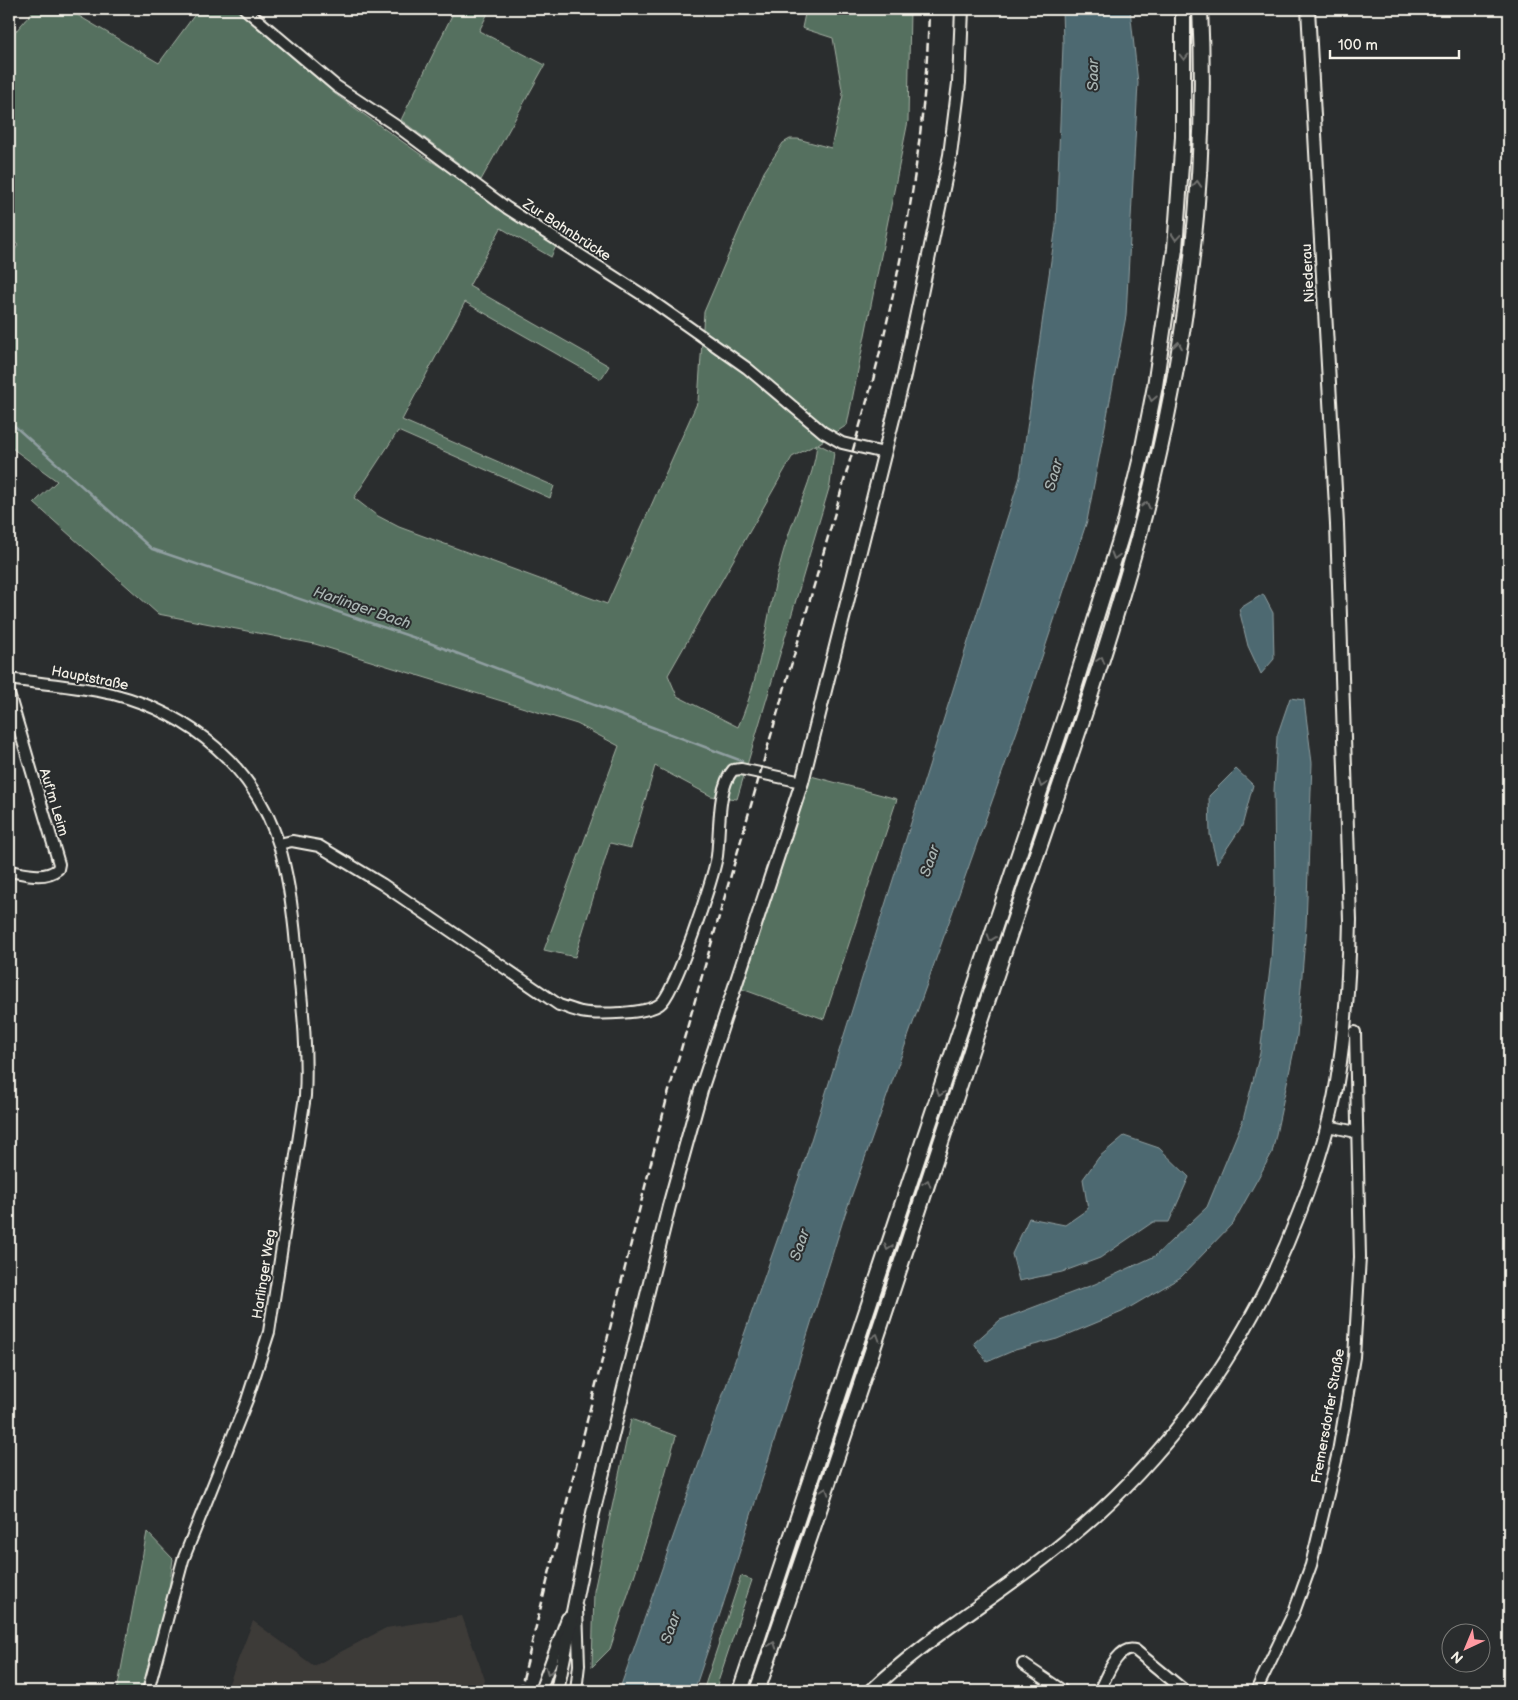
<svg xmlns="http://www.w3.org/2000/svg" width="1518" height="1700" viewBox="0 0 1518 1700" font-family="'Balsamiq Sans',sans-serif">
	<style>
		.built { fill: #3e3b39 }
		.green { fill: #546f5e; stroke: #a4b0a3; fill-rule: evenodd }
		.water { fill: #4d6971; stroke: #909fa1 }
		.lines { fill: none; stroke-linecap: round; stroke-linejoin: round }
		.stream { stroke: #909fa1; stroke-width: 2.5 }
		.minor-casing { stroke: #f4f1e8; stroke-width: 14 }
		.major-casing { stroke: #f4f1e8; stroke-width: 16 }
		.highway-casing { stroke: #f4f1e8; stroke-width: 18 }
		.minor { stroke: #2a2d2e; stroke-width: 10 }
		.major { stroke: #2a2d2e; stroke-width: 12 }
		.highway { stroke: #2a2d2e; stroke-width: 14 }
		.rail { stroke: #f4f1e8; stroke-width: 2.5; stroke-dasharray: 8 4; stroke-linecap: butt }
		.oneway { stroke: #71726f }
		.labels { text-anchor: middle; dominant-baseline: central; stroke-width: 4; stroke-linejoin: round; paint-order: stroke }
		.street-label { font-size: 14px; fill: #f4f1e8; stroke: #2a2d2e }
		.water-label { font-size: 15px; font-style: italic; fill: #a9b4b2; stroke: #2a2d2e }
	</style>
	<rect width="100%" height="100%" fill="#2a2d2e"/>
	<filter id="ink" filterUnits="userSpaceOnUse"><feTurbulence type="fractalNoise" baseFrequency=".02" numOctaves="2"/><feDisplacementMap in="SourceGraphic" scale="10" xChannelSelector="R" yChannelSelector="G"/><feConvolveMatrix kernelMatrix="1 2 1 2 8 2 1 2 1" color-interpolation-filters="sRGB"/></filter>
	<g filter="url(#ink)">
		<path class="built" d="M462 1616 485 1680 481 1691H226L253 1621 314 1666 386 1628Z"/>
		<path class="green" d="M35 9H67L159 63 199 9H235L335 94 420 154 558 242 551 257 501 228 469 286 609 366 601 379 465 302 402 420 554 486 550 498 398 431 354 498 376 515 399 527 607 604 698 401 704 312 764 172 783 143 790 139H798L831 148 843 95 833 38 802 28 806 9H910L908 121 847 425 818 444 834 452 830 485 737 799 711 796 655 766 631 848 610 843 575 957 544 950 619 746 577 724 315 644 158 614 34 503 57 481 9 446V259L18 245 9 238V39ZM817 444C814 480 795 511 785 546 767 605 764 669 738 727L677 696 668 675 792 457Z
			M455 9H490L479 31 545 65 481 180 401 120Z
			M811 776 897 799 824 1019 742 989Z
			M631 1419 676 1436 647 1537 610 1649 592 1667 594 1591Z
			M147 1532 173 1559 155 1691H117Z
			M741 1576 752 1580 715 1691H703Z"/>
		<path class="water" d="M1062 9H1130L1138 83 1126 316 1087 521 1022 717 845 1214 723 1605 694 1691H619L799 1178 1020 477 1056 226 1063 45Z
			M1263 594 1273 613 1274 659 1261 674 1248 646 1239 609Z
			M1290 698 1304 700 1312 763 1306 926 1297 1036 1272 1153 1233 1223 1181 1277 1122 1312 1057 1339 1015 1350 987 1362 974 1343 1000 1320 1095 1284 1155 1256 1207 1207 1243 1120 1260 1053 1271 960 1275 887 1274 791 1277 736Z
			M1236 769 1253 785 1242 826 1217 863 1210 835 1209 796Z
			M1124 1136 1159 1148 1189 1177 1169 1222H1153L1100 1258 1062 1272 1019 1281 1012 1254 1029 1218 1065 1225 1088 1209 1083 1179 1099 1157Z"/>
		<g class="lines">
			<path class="stream" d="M9 421 152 549 427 642 742 761"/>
			<g class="minor-casing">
				<path id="minor" d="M245 9 336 86 398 127 507 208 649 299 747 368 823 432 842 443 884 453
					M9 679C43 684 79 686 113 694 191 714 255 767 279 845 289 877 293 912 296 945 301 995 308 1045 305 1096L269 1332 247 1400 183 1560 148 1691
					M9 694 59 864 58 869C44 880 26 874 9 871
					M279 844 292 841 319 846 382 884 559 1005C566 1007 573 1010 581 1012 597 1015 647 1014 660 1004 675 994 714 877 717 856 720 832 717 788 733 770L741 769 802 782
					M1328 1126 1356 1132
					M1023 1664 1063 1691
					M540 1691 567 1618
					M576 1691 579 1665 577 1608
					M1099 1691C1106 1678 1117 1645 1135 1650L1185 1691
					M1256 1691 1294 1612 1311 1565 1338 1452 1354 1357 1360 1257 1355 1032"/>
			</g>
			<g class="major-casing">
				<path id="major" d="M557 1691 593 1513 669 1206 702 1087 802 782 904 375 950 155 959 83 962 9
					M871 1691C931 1633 1004 1593 1068 1539 1175 1451 1251 1339 1300 1211 1316 1169 1330 1126 1337 1082 1346 1028 1349 974 1350 920L1337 525 1308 9"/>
			</g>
			<g class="highway-casing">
				<path id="highway" d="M740 1691 1070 701 1124 527 1141 457 1155 386 1175 249 1183 137V9
					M757 1691C841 1451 919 1208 999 966 1047 821 1100 678 1140 531 1185 363 1209 183 1200 9"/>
			</g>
			<use href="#minor" class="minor"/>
			<use href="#major" class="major"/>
			<use href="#highway" class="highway"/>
			<path class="rail" d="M520 1691 667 1098 873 380C904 258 926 135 929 9"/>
		</g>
		<defs><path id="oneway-chevron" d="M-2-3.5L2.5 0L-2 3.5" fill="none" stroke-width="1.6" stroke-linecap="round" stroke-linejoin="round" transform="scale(1.25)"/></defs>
		<g class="oneway">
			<use href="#oneway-chevron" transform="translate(1184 57) rotate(90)"/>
			<use href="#oneway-chevron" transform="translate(1197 184) rotate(-86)"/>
			<use href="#oneway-chevron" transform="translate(1176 237) rotate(95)"/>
			<use href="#oneway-chevron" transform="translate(1178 345) rotate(-81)"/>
			<use href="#oneway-chevron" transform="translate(1152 398) rotate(101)"/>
			<use href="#oneway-chevron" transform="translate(1146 505) rotate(-76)"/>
			<use href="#oneway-chevron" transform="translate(1115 556) rotate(106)"/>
			<use href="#oneway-chevron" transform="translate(1101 660) rotate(-72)"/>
			<use href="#oneway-chevron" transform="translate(1042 784) rotate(108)"/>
			<use href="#oneway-chevron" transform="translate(991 938) rotate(109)"/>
			<use href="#oneway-chevron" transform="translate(940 1093) rotate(108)"/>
			<use href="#oneway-chevron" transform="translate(927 1183) rotate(-72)"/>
			<use href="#oneway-chevron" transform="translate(888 1247) rotate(108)"/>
			<use href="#oneway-chevron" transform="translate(876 1337) rotate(-72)"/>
			<use href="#oneway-chevron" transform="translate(825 1491) rotate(-72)"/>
			<use href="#oneway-chevron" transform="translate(773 1645) rotate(-71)"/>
			<use href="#oneway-chevron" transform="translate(549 1671) rotate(112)"/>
		</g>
	</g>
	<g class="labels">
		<g class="street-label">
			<text transform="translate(567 230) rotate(33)">Zur Bahnbrücke</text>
			<text transform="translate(1308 273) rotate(-93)">Niederau</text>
			<text transform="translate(90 678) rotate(11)">Hauptstraße</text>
			<text transform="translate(54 802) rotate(73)">Auf'm Leim</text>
			<text transform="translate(264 1274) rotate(-81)">Harlinger Weg</text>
			<text transform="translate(1328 1416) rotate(-80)">Fremersdorfer Straße</text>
		</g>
		<g class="water-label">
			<text transform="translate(1093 75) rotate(-90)">Saar</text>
			<text transform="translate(1054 475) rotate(-74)">Saar</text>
			<text transform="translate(362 608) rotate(19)">Harlinger Bach</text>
			<text transform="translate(930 861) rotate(-71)">Saar</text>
			<text transform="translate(800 1245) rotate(-71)">Saar</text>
			<text transform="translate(671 1628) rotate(-71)">Saar</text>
		</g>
	</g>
	<rect width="1518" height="1700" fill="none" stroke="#2a2d2e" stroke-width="30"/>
	<rect x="15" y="15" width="1488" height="1670" fill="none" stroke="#f4f1e8" stroke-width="2" filter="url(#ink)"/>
	<g transform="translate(1466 1648) rotate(224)"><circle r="24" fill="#2a2d2e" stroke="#7b7b78"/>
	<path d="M0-4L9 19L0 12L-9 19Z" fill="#ff9aa2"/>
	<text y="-8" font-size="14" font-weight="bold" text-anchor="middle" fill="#f4f1e8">N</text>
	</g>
	<path d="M1330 50v8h129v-8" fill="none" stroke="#f4f1e8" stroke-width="2.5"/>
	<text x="1338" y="50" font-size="15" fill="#f4f1e8" stroke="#2a2d2e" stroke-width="4" paint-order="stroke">100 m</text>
</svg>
